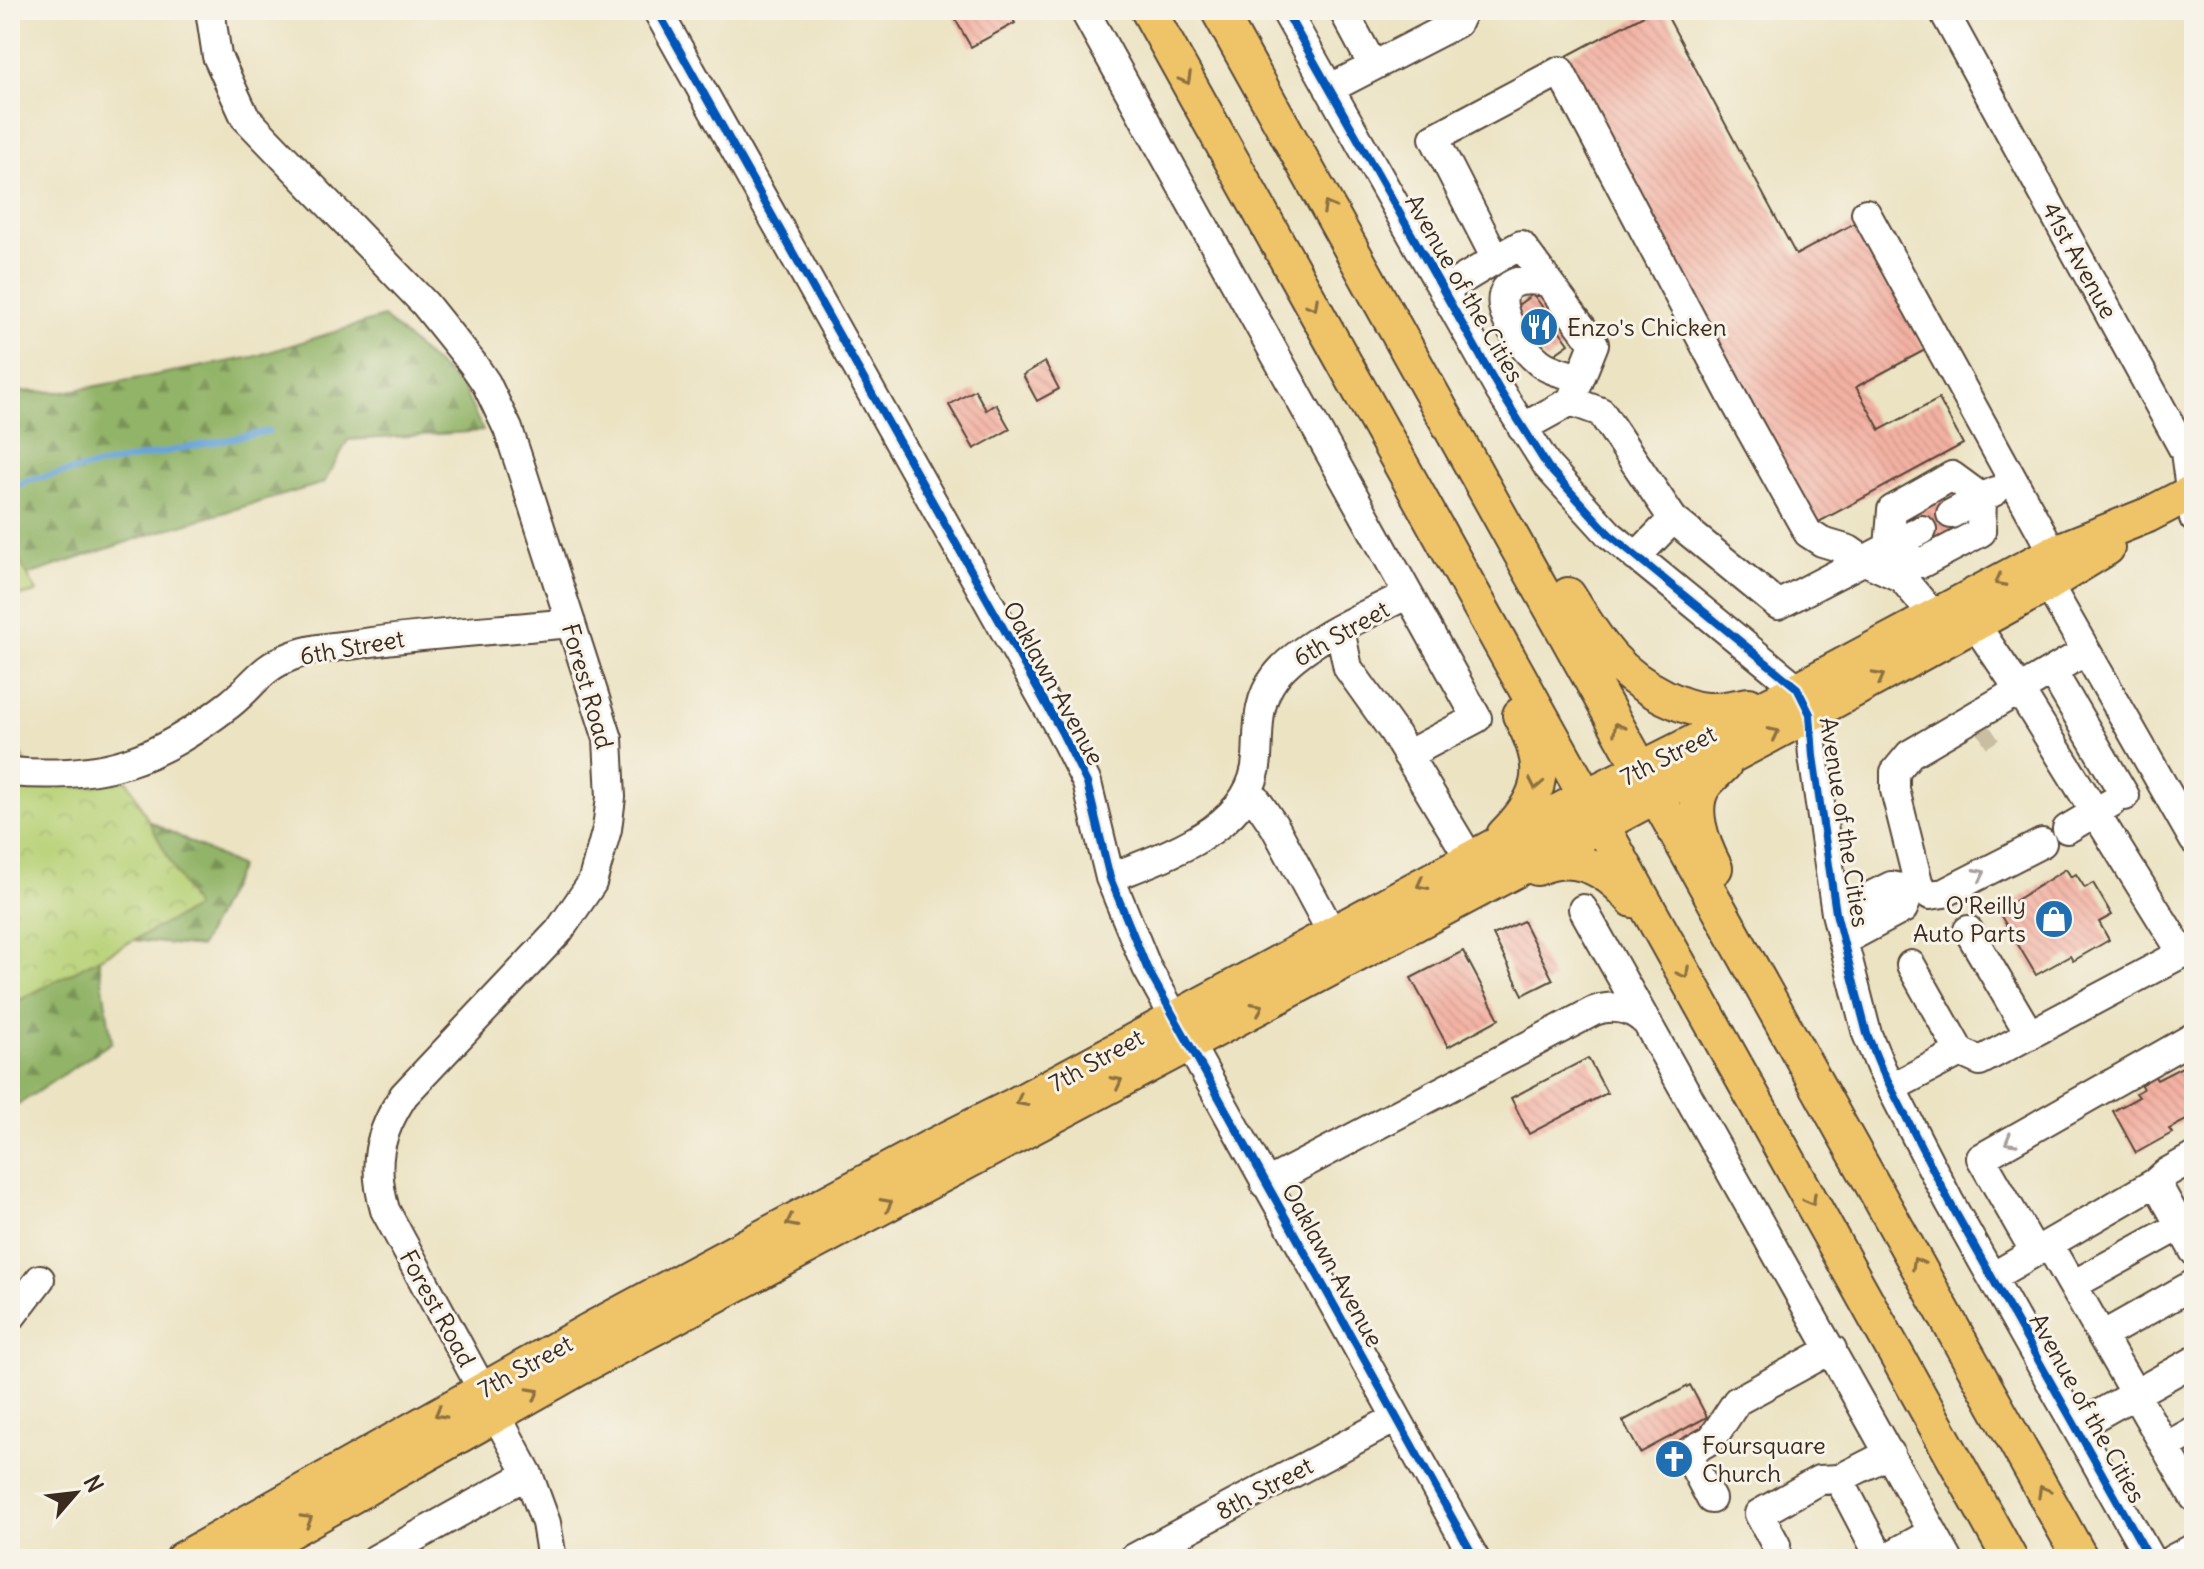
<svg xmlns="http://www.w3.org/2000/svg" width="2204" height="1569" viewBox="0 0 2204 1569" font-family="Delius,sans-serif">
	<style>
		.forest { fill: url(#forest-firs); stroke: #666f43; stroke-width: 2 }
		.park { fill: url(#park-crowns); stroke: #7a7e4a; stroke-width: 2 }
		.lines { fill: none; stroke-linecap: round; stroke-linejoin: round }
		.stream { stroke: #69a4da; stroke-width: 6 }
		.building { fill: url(#building-back-hatch) }
		.minor-tunnel { stroke: #c9bea2; stroke-width: 28; stroke-dasharray: 28 14; stroke-linecap: butt }
		.minor-casing { stroke: #564637; stroke-width: 32 }
		.major-casing { stroke: #564637; stroke-width: 38 }
		.minor { stroke: #fff; stroke-width: 28 }
		.major { stroke: #efc469; stroke-width: 34 }
		.cycleway-casing { stroke: #f7f3e8; stroke-width: 13 }
		.cycleway { stroke: #0057b8; stroke-width: 8 }
		.oneway { stroke: #8c6f40 }
		.oneway2 { stroke: #a79f9a }
		.labels { text-anchor: middle; dominant-baseline: central; stroke-width: 6; stroke-linejoin: round; paint-order: stroke }
		.street-label { font-size: 24px; fill: #3b2a1e; stroke: #f7f3e8 }
		.poi-label { font-size: 24px; fill: #3b2a1e; stroke: #f7f3e8; text-anchor: start }
	</style>
	<defs>
		<pattern id="forest-firs" width="22" height="20" patternUnits="userSpaceOnUse" patternTransform="scale(2)"><rect width="22" height="20" fill="#92b468"/><path d="M5 1l3.5 6h-7zM16 11l3.5 6h-7z" fill="#789355"/></pattern>
		<pattern id="park-crowns" width="20" height="18" patternUnits="userSpaceOnUse" patternTransform="scale(2)"><rect width="20" height="18" fill="#b8d277"/><path d="M2 6a3 3 0 1 1 6 0M12 15a3 3 0 1 1 6 0" fill="none" stroke="#9fb466"/></pattern>
		<pattern id="building-back-hatch" width="6" height="6" patternUnits="userSpaceOnUse" patternTransform="scale(2)"><rect width="6" height="6" fill="#f3b1a3"/><path d="M-1 5l2 2M0 0l6 6M5-1l2 2" fill="none" stroke="#d1988c"/></pattern>
	</defs>
	<rect width="100%" height="100%" fill="#f7f3e8"/>
	<filter id="ink" filterUnits="userSpaceOnUse"><feTurbulence type="fractalNoise" baseFrequency=".0125" numOctaves="2"/><feDisplacementMap in="SourceGraphic" scale="16" xChannelSelector="R" yChannelSelector="G"/><feConvolveMatrix kernelMatrix="1 2 1 2 8 2 1 2 1" color-interpolation-filters="sRGB"/></filter>
	<filter id="wash" filterUnits="userSpaceOnUse"><feTurbulence type="fractalNoise" baseFrequency=".006" numOctaves="4" result="noise"/><feDisplacementMap in="SourceGraphic" scale="32" xChannelSelector="R" yChannelSelector="G"/><feGaussianBlur stdDeviation="1.8" result="paint"/><feColorMatrix in="noise" values="0 0 0 0 0 0 0 0 0 0 0 0 0 0 0 0 0 1.4 0 .05"/><feComposite in="paint" operator="in"/></filter>
	<g filter="url(#wash)">
		<rect width="100%" height="100%" fill="#ece3c3"/>
		<path class="forest" d="M383 317 463 388 483 431 348 440 324 483 151 534 10 581V391L64 392 253 357Z
			M123 808 240 867 200 947 95 936 112 1042 10 1110V910Z"/>
		<path class="park" d="M10 544 37 592 10 598Z
			M10 733 38 786 85 787 127 780 195 908 10 1005Z"/>
		<g class="lines">
			<path class="stream" d="M10 492 27 480 269 431"/>
		</g>
		<g id="blocks">
			<path class="building" d="M950 10H1008L1015 23 971 47Z
				M1653 10H1664L1796 255 1856 222 1925 350 1856 387 1880 430 1939 399 1963 444 1817 523 1565 57Z
				M1533 294 1569 344 1545 361 1510 311Z
				M1045 362 1059 389 1037 401 1023 375Z
				M975 390 986 410 996 404 1010 429 974 449 949 405Z
				M1938 490 1960 529 1931 546 1909 507Z
				M2066 869 2071 877 2076 874 2085 888 2093 883 2112 915 2099 922 2109 940 2073 961 2070 956 2036 975 1998 911Z
				M1523 921 1553 980 1523 995 1493 935Z
				M1463 951 1499 1019 1448 1047 1411 978Z
				M1588 1058 1607 1093 1529 1134 1511 1098Z
				M2188 1064 2190 1068 2194 1066V1116L2169 1129 2172 1133 2136 1153 2113 1111 2139 1097 2136 1093 2143 1089 2136 1076 2150 1069 2157 1080Z
				M1690 1385 1707 1417 1640 1453 1623 1421Z"/>
		</g>
	</g>
	<g filter="url(#ink)">
		<use href="#blocks" fill-opacity="0" stroke="#564637" stroke-width="2"/>
		<g class="lines">
			<path class="minor-tunnel" d="M1979 736 1991 728"/>
			<g class="minor-casing">
				<path id="minor" d="M210 10 217 56 245 117 425 304 473 364 486 383 508 429 522 471 608 739 611 797 607 829 592 883 559 931 404 1095C378 1134 372 1165 385 1210L528 1474 546 1523 552 1559
					M657 10 1061 731 1087 783 1110 878 1147 968 1475 1559
					M1084 10 1477 718 1407 755
					M1285 10 1500 391 1548 467 1609 534 1797 688 1810 714 1813 756 1836 913 1867 1034 1881 1068 1949 1201 2150 1559
					M1343 10 1373 66
					M1943 10 2185 452 2194 518
					M1329 89 1457 23 1463 10
					M1866 213 2053 553
					M1548 282C1473 269 1506 334 1539 362 1550 371 1567 374 1580 378
					M1443 291 1496 259
					M1571 401 1601 412 1673 519 1636 557
					M1522 428 1571 401 1594 344 1521 245 1496 259 1434 138 1560 71 1735 402 1808 533 1822 542 1849 550 1865 561 1902 578 1934 616
					M1952 476 1982 498 1981 532 1922 563 1889 548 1892 510Z
					M1951 514 1995 491
					M1673 519 1778 605 1922 530
					M2048 584 2194 840
					M1975 624 2020 691 2183 954
					M1340 630 1348 668 1393 731 1470 859
					M2052 671 2125 796
					M10 772C104 780 156 761 230 704 254 685 260 668 292 656 315 647 340 647 364 643 433 633 502 630 571 623
					M1249 789 1275 827 1332 933
					M2067 829 2111 803
					M1110 878C1166 855 1253 829 1257 758 1259 728 1256 702 1275 677 1301 642 1369 614 1408 594
					M1919 886 1930 895 1944 893 2042 843
					M1583 909 1948 1559
					M1836 913 1891 886 1911 890
					M1968 930 2030 1035
					M1843 941 1903 909 1911 890 1919 886 1895 790V772L1910 754 2086 651
					M1960 1052 1980 1061 2194 947
					M1891 1088 1960 1052 1911 965
					M2156 1182 2194 1251
					M1265 1184 1594 1011C1615 1004 1633 1008 1648 1024
					M2049 1244 2194 1497
					M2035 1252 1981 1158 2194 1037
					M1992 1277 2156 1182 2166 1173 2194 1157
					M2073 1285 2180 1226
					M10 1318 40 1279
					M2102 1336 2194 1284
					M2076 1427 2194 1361
					M2165 1447 2194 1431
					M1711 1499 1687 1453 1712 1439 1737 1401 1832 1349
					M1776 1545 1759 1514 1819 1480 1839 1479
					M376 1559 528 1474
					M1132 1559 1396 1418
					M1881 1559 1839 1479 1890 1453
					M1884 1559 1933 1532
					M2173 1559 2194 1548"/>
			</g>
			<g class="major-casing">
				<path id="major" d="M1148 10 2010 1559
					M1218 10 2081 1559
					M1568 595C1598 642 1613 671 1665 697 1678 703 1691 709 1706 710 1720 711 1735 707 1749 705
					M1504 835C1545 794 1548 766 1520 715
					M1537 868C1576 850 1609 871 1633 900
					M1715 868C1703 845 1687 806 1706 783 1711 777 1718 771 1724 765
					M183 1559 595 1327 929 1148 1013 1106 1585 797 1774 702 2053 553 2148 515 2194 491
					M240 1559 588 1363 1810 714 2048 584 2107 548"/>
			</g>
			<use href="#minor" class="minor"/>
			<use href="#major" class="major"/>
			<g class="cycleway-casing">
				<path id="cycleway" d="M657 10 1061 731 1087 783 1110 878 1147 968 1475 1559
					M1285 10 1500 391 1548 467 1609 534 1797 688 1810 714 1813 756 1836 913 1867 1034 1881 1068 1949 1201 2150 1559"/>
			</g>
			<use href="#cycleway" class="cycleway"/>
		</g>
		<defs><path id="oneway-chevron" d="M-2-3.5L2.5 0L-2 3.5" fill="none" stroke-width="1.6" stroke-linecap="round" stroke-linejoin="round" transform="scale(2)"/></defs>
		<g class="oneway">
			<use href="#oneway-chevron" transform="translate(1186 79) rotate(61)"/>
			<use href="#oneway-chevron" transform="translate(1328 207) rotate(-119)"/>
			<use href="#oneway-chevron" transform="translate(1313 305) rotate(61)"/>
			<use href="#oneway-chevron" transform="translate(2000 581) rotate(152)"/>
			<use href="#oneway-chevron" transform="translate(1879 677) rotate(-29)"/>
			<use href="#oneway-chevron" transform="translate(1618 728) rotate(-119)"/>
			<use href="#oneway-chevron" transform="translate(1774 733) rotate(-27)"/>
			<use href="#oneway-chevron" transform="translate(1536 784) rotate(101)"/>
			<use href="#oneway-chevron" transform="translate(1422 884) rotate(152)"/>
			<use href="#oneway-chevron" transform="translate(1684 973) rotate(61)"/>
			<use href="#oneway-chevron" transform="translate(1258 1008) rotate(-28)"/>
			<use href="#oneway-chevron" transform="translate(1117 1082) rotate(-28)"/>
			<use href="#oneway-chevron" transform="translate(1021 1101) rotate(152)"/>
			<use href="#oneway-chevron" transform="translate(1811 1200) rotate(61)"/>
			<use href="#oneway-chevron" transform="translate(887 1204) rotate(-28)"/>
			<use href="#oneway-chevron" transform="translate(791 1222) rotate(153)"/>
			<use href="#oneway-chevron" transform="translate(1917 1263) rotate(-119)"/>
			<use href="#oneway-chevron" transform="translate(534 1393) rotate(-29)"/>
			<use href="#oneway-chevron" transform="translate(440 1413) rotate(151)"/>
			<use href="#oneway-chevron" transform="translate(2043 1491) rotate(-119)"/>
			<use href="#oneway-chevron" transform="translate(307 1520) rotate(-30)"/>
		</g>
		<g class="oneway2">
			<use href="#oneway-chevron" transform="translate(1980 874) rotate(-27)"/>
			<use href="#oneway-chevron" transform="translate(2010 1141) rotate(150)"/>
		</g>
	</g>
	<defs>
		<g id="restaurant-disc" transform="scale(2)"><circle r="9.5" fill="#1f6fb2" stroke="#f7f3e8"/><path d="M-5-6h1v4h1v-4h1v4h1v-4h1v5L-1.5 .5V6h-2V.5L-5-1ZM5-6V6H3V1.5H1.5Q1.5-4 5-6Z" fill="#fff"/></g>
		<g id="shop-disc" transform="scale(2)"><circle r="9.5" fill="#1f6fb2" stroke="#f7f3e8"/><path d="M-5-2.5h2.3a2.7 3.5 0 0 1 5.4 0H5L5.5 6h-11ZM-1.5-2.5h3a1.5 2.3 0 0 0-3 0Z" fill="#fff"/></g>
		<g id="church-disc" transform="scale(2)"><circle r="9.5" fill="#1f6fb2" stroke="#f7f3e8"/><path d="M-1.2-6h2.4v3.5h3.3v2.4h-3.3V6h-2.4V-.1h-3.3v-2.4h3.3Z" fill="#fff"/></g>
	</defs>
	<g fill-rule="evenodd">
		<use href="#restaurant-disc" x="1539" y="327"/>
		<use href="#shop-disc" x="2054" y="919"/>
		<use href="#church-disc" x="1674" y="1459"/>
	</g>
	<g class="labels">
		<g class="street-label">
			<text transform="translate(2080 260) rotate(61)">41st Avenue</text>
			<text transform="translate(1465 288) rotate(60)">Avenue of the Cities</text>
			<text transform="translate(1341 633) rotate(-30)">6th Street</text>
			<text transform="translate(352 647) rotate(-10)">6th Street</text>
			<text transform="translate(1054 683) rotate(61)">Oaklawn Avenue</text>
			<text transform="translate(588 686) rotate(74)">Forest Road</text>
			<text transform="translate(1668 755) rotate(-27)">7th Street</text>
			<text transform="translate(1845 822) rotate(81)">Avenue of the Cities</text>
			<text transform="translate(1096 1060) rotate(-29)">7th Street</text>
			<text transform="translate(1333 1265) rotate(61)">Oaklawn Avenue</text>
			<text transform="translate(438 1308) rotate(61)">Forest Road</text>
			<text transform="translate(525 1366) rotate(-29)">7th Street</text>
			<text transform="translate(2088 1408) rotate(61)">Avenue of the Cities</text>
			<text transform="translate(1264 1488) rotate(-28)">8th Street</text>
		</g>
		<g class="poi-label">
			<text x="1567" y="327">Enzo's Chicken</text>
			<text x="2026" y="905" text-anchor="end">O'Reilly<tspan x="2026" dy="28">Auto Parts</tspan></text>
			<text x="1702" y="1445">Foursquare<tspan x="1702" dy="28">Church</tspan></text>
		</g>
	</g>
	<rect width="2204" height="1569" fill="none" stroke="#f7f3e8" stroke-width="40"/>
	<g transform="translate(76 1493) rotate(62)" stroke="#f7f3e8" stroke-width="6" paint-order="stroke">
	<path d="M0-6L14 30L0 20L-14 30Z" fill="#3b2a1e"/>
	<text y="-12" font-size="22" font-weight="bold" text-anchor="middle" fill="#3b2a1e">N</text>
	</g>
</svg>
